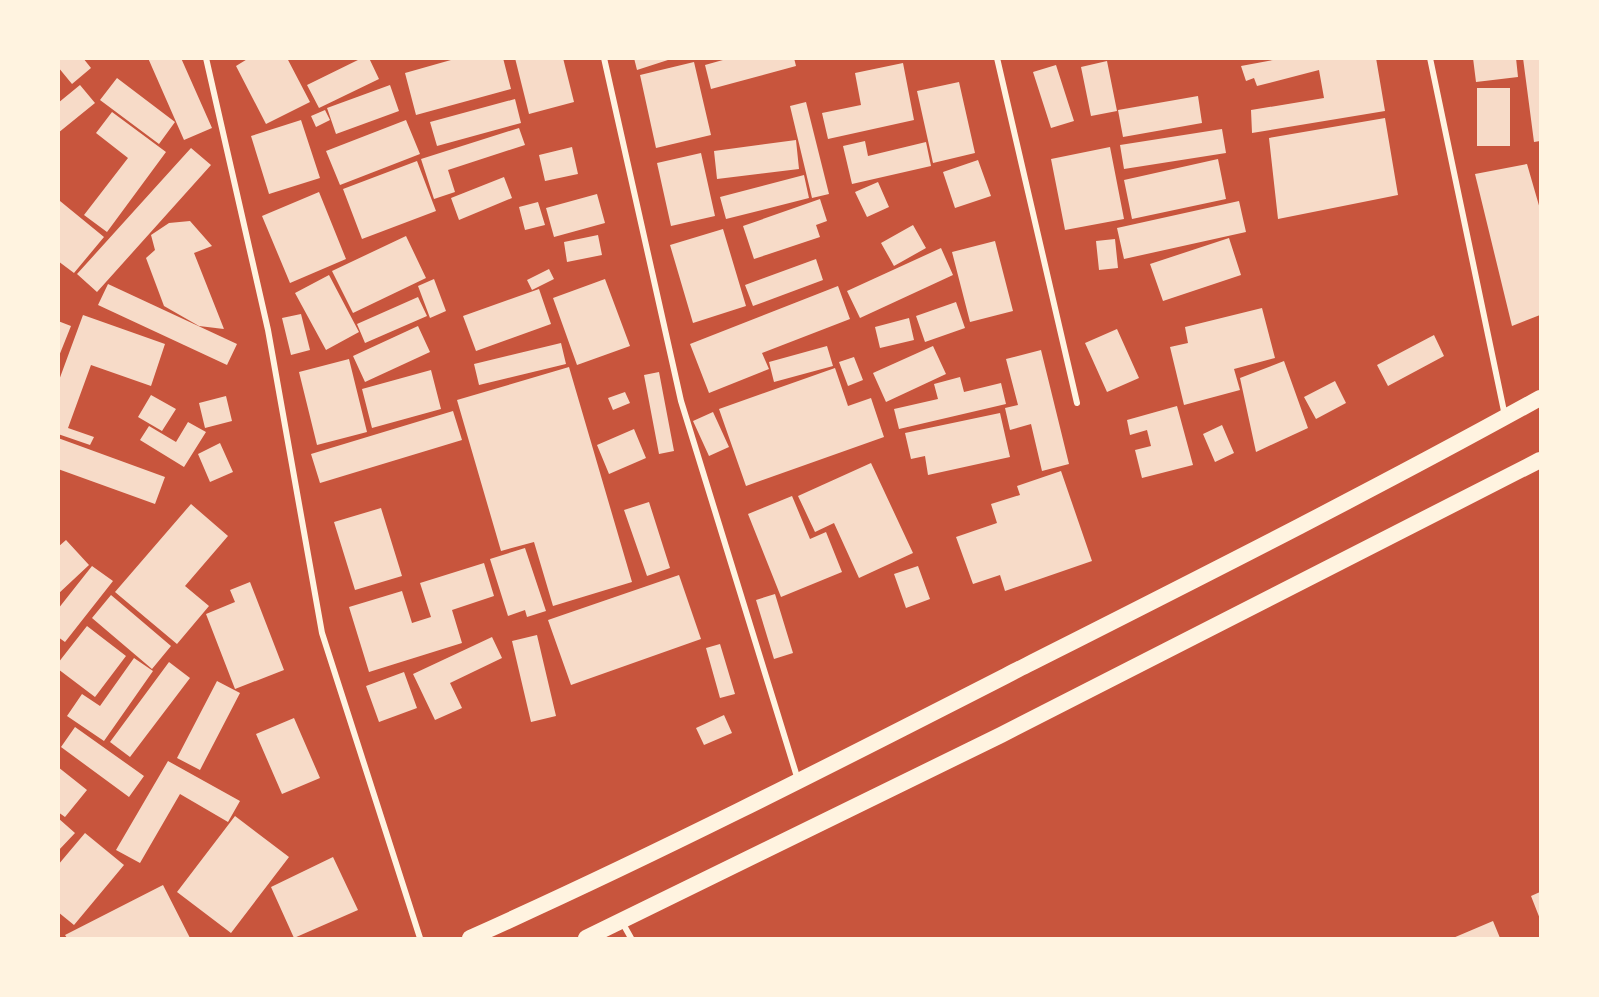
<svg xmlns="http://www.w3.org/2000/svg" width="1599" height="997" viewBox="0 0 1599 997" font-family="'DM Sans',sans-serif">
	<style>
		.building { fill: #f7dbc8 }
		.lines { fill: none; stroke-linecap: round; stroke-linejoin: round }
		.minor { stroke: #fff3e0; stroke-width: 6 }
		.trunk { stroke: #fff3e0; stroke-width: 16 }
	</style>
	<rect width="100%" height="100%" fill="#c8553d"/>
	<path class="building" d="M58 58H83L91 68 72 84 58 67Z
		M148 58H181L212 128 184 140Z
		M249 58H287L310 102 266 124 236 66Z
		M362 58H369L379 79 319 108 307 85Z
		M458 58H503L511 89 416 115 405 73Z
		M515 58H563L574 102 529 114Z
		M634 58H671V59L637 70Z
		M730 58H794L796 66 711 89 705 65Z
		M1284 58H1376L1385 111 1252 133 1251 110 1324 98 1319 70 1257 86 1254 78 1246 81 1241 66Z
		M1473 58H1516L1518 77 1476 82Z
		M1523 58H1540V141L1534 142Z
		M1107 61 1117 111 1091 116 1081 67Z
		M694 62 711 135 656 148 640 75Z
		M903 63 914 120 828 139 822 113 861 105 855 73Z
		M1056 65 1074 121 1051 128 1033 72Z
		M117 78 175 122 159 144 100 100Z
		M959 82 975 153 933 163 917 91Z
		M80 85 95 103 58 133V103Z
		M390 85 399 111 336 134 327 108Z
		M1477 88H1510V146H1477Z
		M1198 96 1202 123 1123 137 1118 110Z
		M515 99 521 123 437 146 430 122Z
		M806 102 829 194 812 198 790 106Z
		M325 110 330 120 316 127 311 116Z
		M112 112 166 152 107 232 84 215 128 158 96 133Z
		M1385 118 1398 195 1278 219 1269 138Z
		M301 120 320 178 269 194 251 136Z
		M406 120 420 154 340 185 326 151Z
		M519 128 525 145 448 170 455 192 434 199 421 159Z
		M1222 129 1226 153 1124 169 1120 145Z
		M796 140 799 169 717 179 714 151Z
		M865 141 868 156 926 142 931 166 852 184 843 146Z
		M572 147 578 174 545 181 539 155Z
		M1110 147 1124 219 1065 230 1051 159Z
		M191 148 211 165 97 292 77 274Z
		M701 153 715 216 671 226 657 163Z
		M1218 159 1226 199 1132 219 1124 180Z
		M978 160 991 196 955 208 943 172Z
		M417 161 436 211 362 239 343 189Z
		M1527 164 1540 209V315L1512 326 1475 174Z
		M804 175 809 198 726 219 720 197Z
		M504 177 512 198 459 220 451 198Z
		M878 182 889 207 867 217 855 192Z
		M319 192 346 259 290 283 262 216Z
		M597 194 605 223 554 237 546 208Z
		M820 199 827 221 816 225 820 237 754 259 743 226Z
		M60 201 104 237 74 273 58 261Z
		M1239 201 1246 232 1124 259 1117 228Z
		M538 202 545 225 525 230 519 207Z
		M190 221 212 246 194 253 224 329 199 326 164 306 146 258 155 250 151 235 169 223Z
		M913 225 926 248 894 266 881 243Z
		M723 229 746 306 693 323 670 245Z
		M598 235 602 255 567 262 564 242Z
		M406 236 426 278 353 313 332 271Z
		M1229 238 1241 275 1163 301 1150 264Z
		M1115 239 1118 268 1099 270 1096 241Z
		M995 241 1013 311 970 322 952 252Z
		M941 248 953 275 860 318 847 291Z
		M816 259 823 280 753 306 745 285Z
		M549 269 554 279 532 290 527 280Z
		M329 275 359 332 326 350 295 293Z
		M434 279 446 311 430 318 418 286Z
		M605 279 630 346 577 365 553 298Z
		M108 284 237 344 227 365 98 305Z
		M838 286 850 319 762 353 769 369 709 393 690 344Z
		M539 289 551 324 476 351 463 316Z
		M418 297 427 316 365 343 357 324Z
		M956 302 965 328 925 342 916 316Z
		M1262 308 1275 358 1234 369 1240 390 1184 405 1170 347 1188 343 1185 327Z
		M301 314 310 350 291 355 282 318Z
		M83 315 165 344 151 386 91 365 68 428 94 437 90 445 58 434V383Z
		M909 318 914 340 880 348 875 327Z
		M58 321 71 326 59 356H58Z
		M418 326 430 352 365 382 353 356Z
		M1117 329 1139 378 1107 392 1085 343Z
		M1434 335 1444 356 1388 386 1377 365Z
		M561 343 566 364 479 385 474 364Z
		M827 346 833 366 774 382 769 362Z
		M933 346 946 374 886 402 873 373Z
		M1041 350 1069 464 1042 471 1031 424 1010 430 1005 408 1018 405 1006 359Z
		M854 357 863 380 848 386 839 362Z
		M349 359 367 432 317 445 299 372Z
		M1284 361 1308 428 1256 452 1240 378Z
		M569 367 632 582 553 606 534 542 501 551 457 400Z
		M835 368 848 406 871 398 884 437 746 486 719 409Z
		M431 370 441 409 372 428 362 389Z
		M659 372 674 451 659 454 644 375Z
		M960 377 964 392 1001 383 1006 404 899 429 894 409 938 399 934 384Z
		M1335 381 1346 403 1316 419 1304 397Z
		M625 392 630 403 613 410 608 398Z
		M151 395 176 409 162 431 138 417Z
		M226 396 232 421 205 428 199 403Z
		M1177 406 1193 465 1142 478 1135 450 1151 446 1147 430 1130 435 1127 420Z
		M453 411 462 440 320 483 311 454Z
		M713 412 729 447 709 456 693 421Z
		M1000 413 1010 457 928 475 925 456 911 459 905 433Z
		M188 422 206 432 184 467 140 440 149 426 176 442Z
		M1222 425 1234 453 1215 462 1203 434Z
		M634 429 646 458 609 474 597 445Z
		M58 438 165 477 155 504 58 469Z
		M220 443 233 472 210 482 198 454Z
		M871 463 913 553 859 578 834 523 815 532 798 496Z
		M1061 471 1092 561 1005 591 1000 575 973 584 956 537 997 523 991 504 1020 495 1017 486Z
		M792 496 810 539 826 532 842 572 781 597 748 514Z
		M649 502 670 568 647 576 624 510Z
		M191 504 228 536 185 586 209 606 177 644 115 592Z
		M381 508 402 576 355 590 334 522Z
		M66 540 89 565 58 594V547Z
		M525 548 546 611 527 617 525 610 508 616 490 559Z
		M484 563 494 596 452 610 462 643 369 672 349 607 402 591 412 623 431 617 420 583Z
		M92 566 113 581 65 642 58 637V609Z
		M918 566 930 599 906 608 894 574Z
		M679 575 701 639 571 685 548 620Z
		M250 582 284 670 235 689 206 614 235 602 230 590Z
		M775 594 793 653 774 659 756 600Z
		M111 595 171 646 152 669 92 618Z
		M87 626 126 656 95 697 58 669V663Z
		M537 635 556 716 531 722 512 641Z
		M492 637 502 658 450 683 462 708 435 720 413 674Z
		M720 644 735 694 720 698 706 648Z
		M134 658 153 671 104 741 67 716 82 694 100 706Z
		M169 662 190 678 130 757 110 742Z
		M404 672 417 708 379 722 366 686Z
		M217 681 240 693 200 770 177 758Z
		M724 715 732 733 704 745 696 728Z
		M294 718 320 778 282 794 256 734Z
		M75 727 144 776 129 797 61 747Z
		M168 761 240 801 228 822 180 794 140 863 116 850Z
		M58 767 87 790 65 817 58 812Z
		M235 816 289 857 231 933 177 892Z
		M58 818 75 833 58 851Z
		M85 833 124 865 74 925 58 912V865Z
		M333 857 358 910 294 938 271 887Z
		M163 885 190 938H67L65 935Z
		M1540 892V919L1531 896Z
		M1493 921 1500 938H1453Z"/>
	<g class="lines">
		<path class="minor" d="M206 58 268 330 322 633 420 938
			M604 58 681 401 798 780
			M997 58 1077 403
			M1430 58 1505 416
			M622 922 631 938"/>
		<path class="trunk" d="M470 938C658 854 843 759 1027 665 1199 578 1372 491 1540 398
			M586 938 1001 735 1540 460"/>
	</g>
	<rect width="1599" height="997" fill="none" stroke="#fff3e0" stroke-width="120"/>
</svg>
